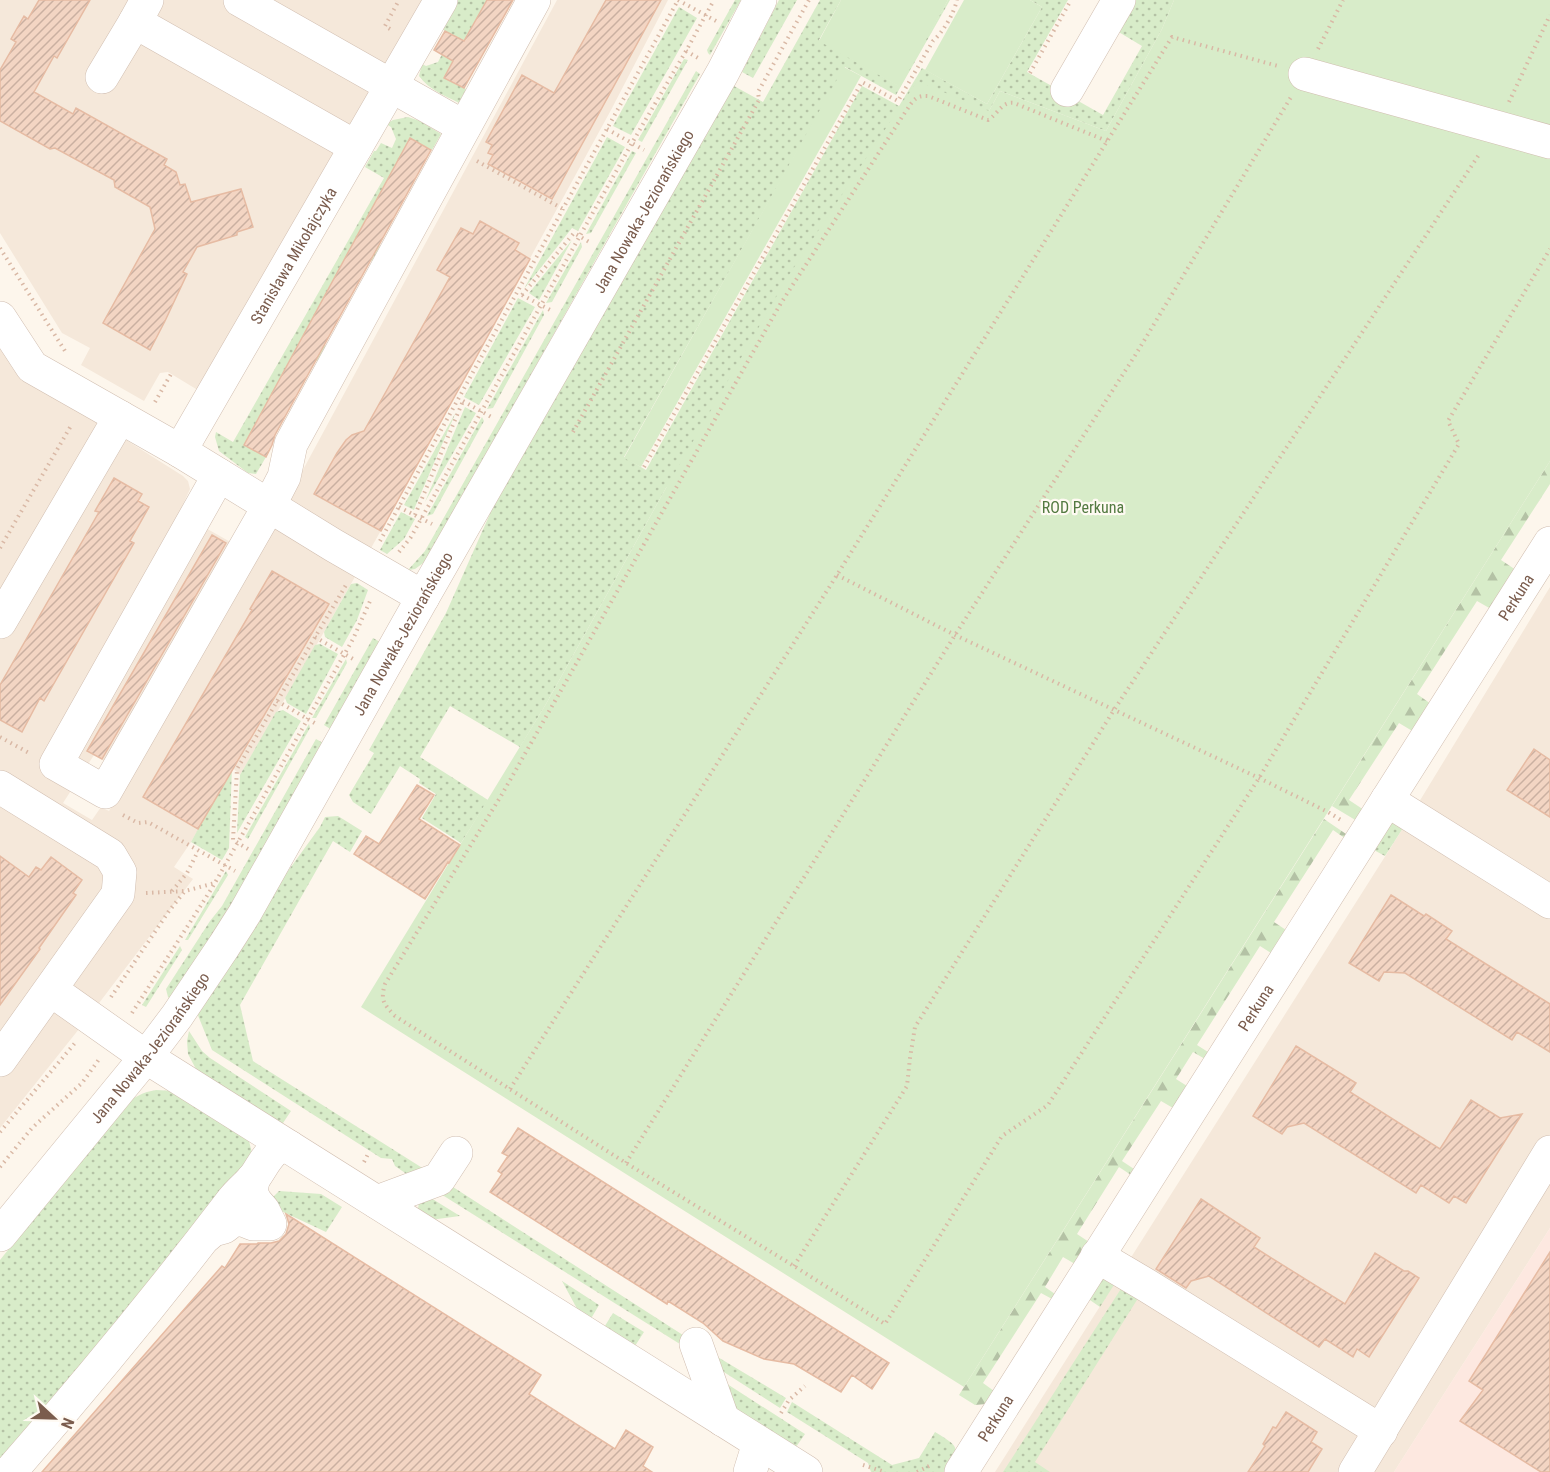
<svg xmlns="http://www.w3.org/2000/svg" width="1550" height="1472" viewBox="0 0 1550 1472" font-family="'Roboto Condensed',sans-serif">
	<style>
		.residential { fill: #f5e8da }
		.commercial { fill: #fde8e0 }
		.grass { fill: url(#grass-dots) }
		.forest { fill: url(#forest-firs) }
		.garden { fill: #d8ecc9 }
		.building { fill: url(#building-hatch); stroke: #e6bba3; stroke-width: 1.5 }
		.lines { fill: none; stroke-linecap: round; stroke-linejoin: round }
		.minor-casing { stroke: #d1beb0; stroke-width: 34 }
		.path { stroke: #d9b8a5; stroke-width: 4; stroke-dasharray: 1.5 4.5; stroke-linecap: butt }
		.minor { stroke: #fff; stroke-width: 33 }
		.labels { text-anchor: middle; dominant-baseline: central; stroke-width: 4.5; stroke-linejoin: round; paint-order: stroke }
		.street-label { font-size: 16px; fill: #7a5c4d; stroke: #fffaf3 }
		.park-label { font-size: 16px; fill: #537a41; stroke: #fffaf3 }
	</style>
	<defs>
		<pattern id="grass-dots" width="8" height="8" patternUnits="userSpaceOnUse" patternTransform="scale(1.5)"><rect width="8" height="8" fill="#d8ecc9"/><path d="M2 2h.1M6 6h.1" fill="none" stroke="#b4c2a5" stroke-width="1.8" stroke-linecap="round"/></pattern>
		<pattern id="forest-firs" width="22" height="20" patternUnits="userSpaceOnUse" patternTransform="scale(1.5)"><rect width="22" height="20" fill="#d8ecc9"/><path d="M5 1l3.5 6h-7zM16 11l3.5 6h-7z" fill="#b4c2a5"/></pattern>
		<pattern id="building-hatch" width="6" height="6" patternUnits="userSpaceOnUse" patternTransform="scale(1.5)"><rect width="6" height="6" fill="#f3d5c3"/><path d="M-1 1l2-2M0 6l6-6M5 7l2-2" fill="none" stroke="#cab0a1"/></pattern>
	</defs>
	<rect width="100%" height="100%" fill="#fdf6ec"/>
	<path class="residential" d="M0 0H426L201 392 168 372 160 373 144 401 81 365 90 348 62 333 0 233Z
		M557 0H668L611 110 398 500 324 632 240 775 233 768 191 842 174 867 193 879 87 1019 0 1128V334L123 438 183 476 188 481 190 489 179 513 234 544 108 763 94 755 63 803 92 820 101 807 109 811 258 553Z
		M1550 587V1228L1394 1472H995L1405 825Z"/>
	<path class="commercial" d="M1550 1228V1472H1394Z"/>
	<path class="grass" d="M458 0H487L444 78 466 89 459 103C444 95 429 90 419 76L422 64 426 66 438 62 452 35 442 29 443 27Z
		M735 0H741L710 55 708 53 707 50Z
		M779 0H797L753 78 742 72Z
		M820 0H841L819 40 899 86 948 0H950L896 95 845 67 624 457 646 470 862 86 899 106 922 68 987 104 1042 7 1030 0H1068L1027 72 1103 115 1142 46 1117 31 1133 0H1174L1162 29 1106 131 1000 91 989 111 666 488 546 704 520 747 450 706 420 757 488 800 461 843 422 818 436 794 419 783 420 779 400 766 371 814 353 802 349 795 374 753 369 750 446 613 505 480 734 86 763 102Z
		M679 7 697 18 631 135 613 126Z
		M684 59 688 60 642 142 638 140Z
		M696 71 700 74 426 561 415 569 408 570 425 551Z
		M408 117 420 121 441 134 432 150 411 139 359 234 380 246 372 261 351 249 305 334 326 346 317 361 296 350 244 445 266 457 256 474 248 473 219 451 215 437 216 432 233 442 384 178 365 167 374 151H376L381 143 392 148 396 139 391 127 386 124 393 120Z
		M607 137 625 147 578 231 572 228 524 289Z
		M632 151 636 153 591 233 586 234Z
		M572 240 539 300 529 293Z
		M581 242 582 247 552 302 546 303Z
		M518 298 535 307 479 405 464 397Z
		M543 310 544 315 493 408 487 409Z
		M465 407 476 413 425 502Z
		M456 412 415 507 414 510 404 505Z
		M482 417 484 421 433 514 427 516Z
		M401 512 415 519 404 539 387 554 380 550Z
		M357 583 368 590 357 620 342 647 325 637 324 632 351 584Z
		M373 638 380 642 332 730 324 725Z
		M320 644 338 654 306 714 287 703 285 698 315 645Z
		M346 659 347 663 316 718H312Z
		M283 710 301 721 237 833 240 775 276 712Z
		M309 724 310 728 248 839 245 837Z
		M316 739 323 743 216 932 171 1000 168 997 166 989 210 921 222 906Z
		M232 767 229 848 222 860 191 842Z
		M338 816 362 831 350 852 333 841 240 1005 253 1061 424 1169 408 1175 395 1166 392 1159 381 1158 212 1050 197 1013 272 893 320 827 325 817Z
		M1395 822 1405 825 1385 856 1372 849 1384 825Z
		M226 871 228 875 188 940H185Z
		M180 946 182 950 146 1007 142 1005Z
		M189 1031 202 1051 210 1058 291 1111 283 1123 280 1125 197 1071 188 1054 187 1041Z
		M156 1090 174 1091 249 1141 253 1157 0 1472V1260L123 1106C134 1097 143 1092 156 1090Z
		M453 1187 686 1337 691 1351 436 1191Z
		M279 1191 321 1194 342 1207 326 1232 279 1210 270 1200Z
		M426 1195 460 1216 430 1220 418 1209 419 1202Z
		M1100 1273 1119 1277 1100 1307 1087 1298Z
		M562 1281 599 1305 589 1322 581 1316Z
		M1126 1281 1142 1292 1035 1462 1050 1472H1003Z
		M613 1313 644 1332 635 1346 603 1329Z
		M711 1353 786 1398 780 1408 716 1367Z
		M721 1380 805 1434 796 1447 740 1416Z
		M792 1402 892 1465 919 1458 935 1432C961 1448 960 1447 945 1472H871L868 1463 787 1412Z"/>
	<path class="forest" d="M1550 461V484L1501 560 1516 570 1491 609 1477 601 1417 694 1431 704 1414 732 1399 723 1349 800 1364 810 1357 821 1332 806Z
		M1324 819 1349 836 1346 839 1333 830 1274 922 1286 930 1271 953 1260 946 1197 1045 1208 1052 1205 1059 1193 1052 1176 1079 1187 1086 1173 1108 1161 1101 1122 1161 1134 1169 1131 1175 1119 1167 1077 1234 1089 1242 1075 1264 1063 1257 1045 1287 1055 1294 1052 1299 1041 1293 983 1383 994 1391 986 1404 975 1405 959 1395Z"/>
	<path class="garden" d="M841 0H948L900 87 819 41Z
		M964 0H1030L1042 7 987 104 925 70Z
		M1174 0H1550V461L964 1387 361 1007 546 704 666 488 787 278 917 81 989 111 1000 91 1106 131 1162 29Z
		M844 67 861 76 641 467 624 458Z"/>
	<path class="building" d="M39 0H90L57 58 54 56 34 92 73 114 76 108 167 159 164 165 176 172 180 185 185 184 191 202 241 189 253 227 237 232V235L197 247 183 272 187 274 165 321 150 350 103 323 155 229 150 207 115 187 114 180 55 148 50 149 0 121V70L16 42 11 39 24 16 28 19Z
		M487 0H513L464 88 444 78 453 61 434 50 445 31 464 41Z
		M606 0H661L552 199 488 164 493 155 488 153 492 145 486 142 522 75 554 93Z
		M410 138 431 150 275 435 272 445 266 457 244 445Z
		M480 221 519 243 515 250 530 259 381 531 314 494 337 453 346 440 352 435 364 431 450 277 437 270 461 228 473 234Z
		M114 478 142 494 138 501 149 507 130 541 134 543 44 701 40 698 22 732 0 720V685L99 512 95 511Z
		M212 535 226 543 102 759 87 751Z
		M272 571 329 604 198 829 143 797 252 610 250 609Z
		M1534 749 1550 760V817L1507 790Z
		M417 785 434 795 419 819 460 845 449 863 448 862 425 899 354 854 366 836 379 844Z
		M0 856 29 877 36 867 41 870 51 857 82 880 73 893 76 895 39 948 40 949 0 1005Z
		M1391 895 1424 916 1426 914 1452 931 1446 939 1550 1004V1052L1517 1032 1512 1040 1405 973 1384 972 1379 981 1349 963Z
		M1296 1046 1356 1083 1350 1092 1440 1149 1471 1100 1500 1118 1522 1114 1466 1203 1454 1196 1449 1203 1421 1185 1416 1193 1304 1123 1287 1127 1282 1134 1253 1116Z
		M518 1128 889 1363 872 1389 852 1375 841 1392 794 1364 764 1359 723 1341 703 1323 668 1301 667 1304 490 1192 502 1174 498 1171 508 1156 502 1153Z
		M1201 1199 1260 1238 1254 1247 1345 1304 1375 1253 1404 1271H1408L1419 1278 1369 1357 1357 1349 1353 1357 1325 1339 1319 1347 1209 1276 1191 1281 1186 1288 1156 1269Z
		M286 1214 541 1375 529 1394 615 1449 626 1430 653 1447 643 1466 652 1472H42L222 1266 225 1268 240 1244H257L258 1243H271L279 1241 286 1234 289 1224Z
		M1550 1252V1472H1541L1460 1421 1483 1390 1469 1381Z
		M1286 1412 1317 1432 1311 1442 1322 1449 1308 1472H1248L1265 1446 1263 1444 1273 1427 1276 1428Z"/>
	<g class="lines">
		<g class="minor-casing">
			<g id="minor">
				<path d="M147 0 135 22 356 147"/>
				<path d="M240 0 464 127"/>
				<path d="M1305 74 1550 142"/>
				<path d="M102 77 135 22"/>
				<path d="M1067 90 1119 0"/>
				<path d="M0 318 32 367 180 451 333 545 423 597"/>
				<path id="s1" d="M180 451 441 0"/>
				<path d="M219 475 56 764 105 792 269 506 284 477 291 444 534 0"/>
				<path d="M0 622 120 417"/>
				<path d="M0 787 110 855 120 872 118 894 0 1060"/>
				<path d="M1387 800 1550 902"/>
				<path d="M51 990 146 1057 806 1472"/>
				<path d="M377 1202 439 1179 456 1153"/>
				<path id="s2" d="M0 1235 146 1057 177 1016 224 946 245 913 423 597 723 72 760 0"/>
				<path d="M206 1236 213 1230 224 1227 233 1220H243L253 1224H270L263 1210 256 1202 251 1193 253 1179"/>
				<path d="M1097 1256 1146 1285 1381 1431"/>
				<path d="M696 1344 723 1420"/>
				<path d="M10 1472C87 1384 161 1294 232 1201 239 1192 247 1186 254 1178 261 1169 266 1156 276 1149 280 1146 284 1147 289 1147"/>
				<path d="M750 1472 759 1443"/>
				<path id="s3" d="M961 1472 1550 543"/>
				<path d="M1355 1472 1550 1152"/>
			</g>
		</g>
		<path class="path" d="M678 0 716 21
			M390 29 385 26 399 0
			M1318 49 1343 0
			M686 51 698 58
			M1030 73 1071 0
			M1509 102 1550 15
			M607 129 644 150
			M1107 141 1014 103C1002 101 998 114 988 120L928 96C915 95 913 101 906 111L781 303 501 796 385 984C380 1001 384 1004 395 1016L626 1163 794 1266 885 1324 1002 1136 1048 1105 1259 778 1459 444 1448 421 1550 249
			M477 161 563 209
			M0 248 65 351
			M522 295 574 233 591 243
			M522 295 552 311
			M463 401 493 418
			M155 402 171 374
			M573 432 759 100 758 92 809 0
			M644 467 862 82 898 101 933 41C944 31 954 13 957 0
			M399 507 432 524
			M415 515 463 401
			M380 541 678 0
			M0 548 72 424
			M399 552 411 537 632 143 686 51 714 0
			M837 575 955 635 1259 778 1328 812 1341 820
			M315 637 355 660
			M277 701 318 725
			M0 737 31 754
			M123 815 138 823 148 822 235 871
			M248 849 233 840 237 769 346 585
			M172 891 187 873 198 851
			M146 893 185 891 215 883
			M111 997 169 911 185 891
			M132 1013 212 888 353 639 371 599
			M510 1089 837 575 1172 37 1278 66
			M0 1132 75 1043
			M364 1162 368 1154
			M626 1163 955 635 1136 354 1291 97
			M0 1167 32 1128 82 1083 100 1058
			M794 1266 907 1086 910 1058 915 1027 1114 710 1480 153
			M781 1413 789 1400 805 1386
			M863 1465 885 1472
			M917 1472 933 1464"/>
		<use href="#minor" class="minor"/>
	</g>
	<g class="labels">
		<g class="street-label">
			<text stroke="none"><textPath href="#s2" startOffset="1212">Jana Nowaka-Jeziorańskiego</textPath></text>
			<text stroke="none"><textPath href="#s1" startOffset="226">Stanisława Mikołajczyka</textPath></text>
			<text stroke="none"><textPath href="#s3" startOffset="1036">Perkuna</textPath></text>
			<text stroke="none"><textPath href="#s2" startOffset="726">Jana Nowaka-Jeziorańskiego</textPath></text>
			<text stroke="none"><textPath href="#s3" startOffset="550">Perkuna</textPath></text>
			<text stroke="none"><textPath href="#s2" startOffset="240">Jana Nowaka-Jeziorańskiego</textPath></text>
			<text stroke="none"><textPath href="#s3" startOffset="64">Perkuna</textPath></text>
		</g>
		<g class="park-label">
			<text x="1083" y="507">ROD Perkuna</text>
		</g>
	</g>
	<g transform="translate(54 1418) rotate(112)" stroke="#fffaf3" stroke-width="4.5" paint-order="stroke">
	<path d="M0-4.5L10 22L0 15L-10 22Z" fill="#7a5c4d"/>
	<text y="-9" font-size="16" font-weight="bold" text-anchor="middle" fill="#7a5c4d">N</text>
	</g>
</svg>
